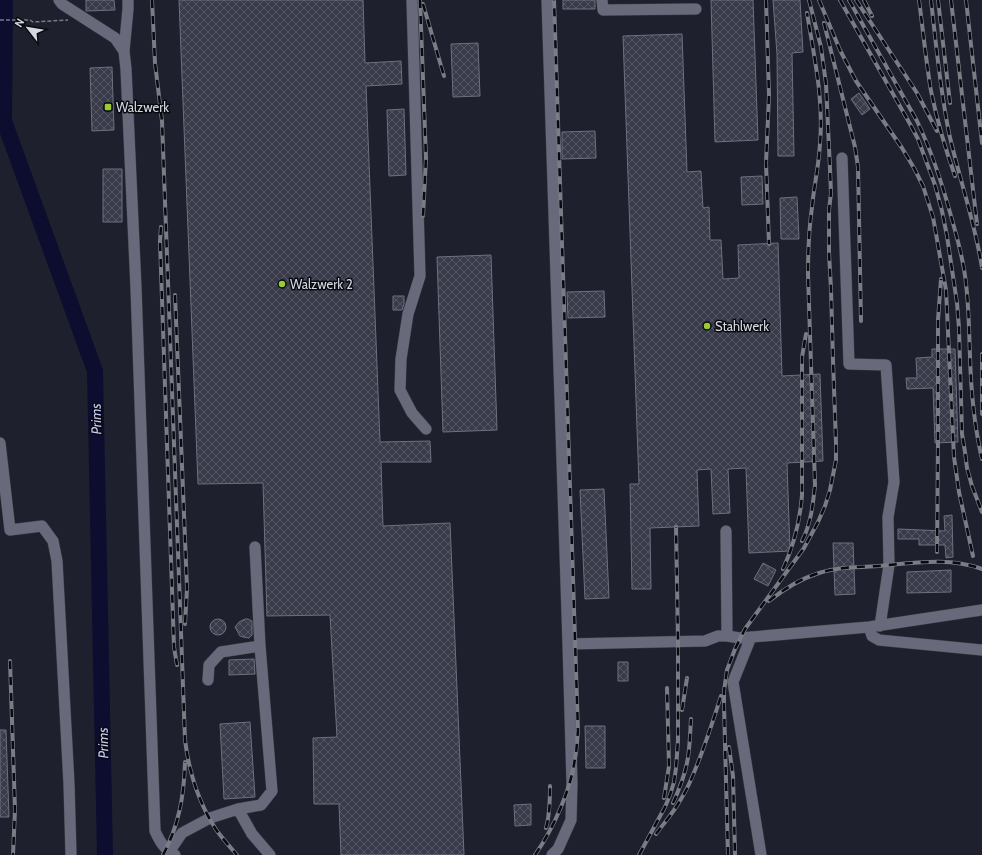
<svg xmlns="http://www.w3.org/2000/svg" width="982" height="855" viewBox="0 0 982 855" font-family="Cabin,sans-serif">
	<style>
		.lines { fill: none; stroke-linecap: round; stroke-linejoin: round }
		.river { stroke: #0d0d2f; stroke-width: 16 }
		.building { fill: url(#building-cross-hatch); stroke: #6d7080 }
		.minor-casing { stroke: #393b46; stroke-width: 12 }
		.path { stroke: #797b86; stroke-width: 1.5; stroke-dasharray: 4 2; stroke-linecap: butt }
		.minor { stroke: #686a7b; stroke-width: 11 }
		.rail-casing { stroke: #7a7c87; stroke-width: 4 }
		.rail { stroke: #090a10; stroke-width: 2.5; stroke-dasharray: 8; stroke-linecap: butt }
		.poi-dot { fill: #99cb36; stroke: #090a10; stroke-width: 1.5 }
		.labels { text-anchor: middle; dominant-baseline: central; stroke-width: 3; stroke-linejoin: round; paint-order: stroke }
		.poi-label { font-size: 13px; fill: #d5d7e0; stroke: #090a10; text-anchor: start }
		.water-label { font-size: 14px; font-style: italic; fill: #c7cdf6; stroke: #090a10 }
	</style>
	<defs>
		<pattern id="building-cross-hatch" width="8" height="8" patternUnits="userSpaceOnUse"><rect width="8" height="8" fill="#393b4a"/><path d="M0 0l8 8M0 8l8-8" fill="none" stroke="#555764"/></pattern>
	</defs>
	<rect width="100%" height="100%" fill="#1e202d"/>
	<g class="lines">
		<path class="river" d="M5 0 4 121 95 371 105 855"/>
	</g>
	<path class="building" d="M86 0H114L115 10 86 11Z
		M179 0H363L365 63 401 61 402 84 366 86 380 442 430 441 431 462H381L383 526 450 523 464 855H341L339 804H314L313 738 337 737 330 615 267 616 263 483 198 484Z
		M563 0H595V9H563Z
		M711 0H753L758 140 715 142Z
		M773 0H800L803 52 792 53 794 156H778L777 54Z
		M682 34 687 172 701 171 703 208 709 207 710 240H721L723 279 739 278 738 245 778 243 782 376 820 374 823 461 787 463 790 551 749 553 746 468 728 469 730 513 713 514 711 469 697 470 699 526 650 528 651 589H632L630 484H639L623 36Z
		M478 43 480 96 453 97 451 44Z
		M112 67 114 130 92 131 90 68Z
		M859 93 870 109 862 115 851 99Z
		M404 109 406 175 389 176 387 110Z
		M595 131 596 158 562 159V132Z
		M103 169H122V222H103Z
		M762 176 763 204 742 205 741 177Z
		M797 197 799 239H781L780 198Z
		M491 255 497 430 443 432 437 257Z
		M604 291 605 317 568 318 567 292Z
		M393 296H404V304L402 310H393Z
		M932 349H955L958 442 935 443 933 388 907 389 906 378H917L916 358 932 357Z
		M604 489 609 598 585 599 580 490Z
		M952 515 953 557 946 558 945 545H919V539H898V529L945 531 944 516Z
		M833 543H853L855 594 835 595Z
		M763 563 776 570 768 586 754 579Z
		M951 570V592L907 593V572Z
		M245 619H248L252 621V635L249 638 243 637 240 636 235 627 239 622Z
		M210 627a8 8 0 1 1 16 0a8 8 0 1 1-16 0Z
		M254 659 255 674 229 675V660Z
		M618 662H628V681H618Z
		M250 722 255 797 224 799 220 724Z
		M585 726H605V768H586Z
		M0 730H6L9 817H0Z
		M531 804V825L515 826 514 805Z"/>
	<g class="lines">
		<g class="minor-casing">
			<path id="minor" d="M59 0 62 4 115 38 124 51 126 69 136 288 155 831C160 842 164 849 175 855
				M412 0 420 276 408 314 401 359 400 390 412 413 426 429
				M547 0 568 644 705 641 718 636H727L740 638 869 627 982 610
				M602 0 603 10 696 9
				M124 51 128 9V0
				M842 158 849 364 886 365 894 482 888 517 889 565 880 626
				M0 443 10 530 42 526 53 541 57 561 69 784 71 855
				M726 531 727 636
				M869 627 872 636 879 640 982 650
				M751 637 733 682 761 855
				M208 680 209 665 221 652 260 646
				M238 809 252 834 270 855
				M167 855 182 833 210 818 238 809 261 805 272 791 260 646 255 547
				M552 855 558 849 571 820 572 783 568 644"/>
		</g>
		<path class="path" d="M0 20H30L33 22 68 20"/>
		<use href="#minor" class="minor"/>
		<g class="rail-casing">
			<path id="rail" d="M152 0 155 63 162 121 185 740C189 772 199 804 217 831 223 839 230 847 237 855
				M420 0 426 158 423 216
				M766 0 769 95 766 163 769 244
				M819 0 840 50 856 81 902 148 914 168 923 186 933 217 946 290 954 457 959 492 973 556
				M840 0 910 124 918 139 935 185 942 211 947 236 957 303 959 328 962 434 965 452 967 468 972 486 982 512
				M849 0 917 121C932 152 942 183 951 216 957 238 964 260 966 284 969 308 969 332 970 356 971 391 974 425 982 459
				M856 0 917 93 937 131
				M864 0 872 16
				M919 0C923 30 926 61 931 91 937 120 945 148 955 176
				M931 0C936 44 940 89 949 133 959 178 975 222 982 268
				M938 0 950 103
				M951 0 977 224
				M966 0 982 143
				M423 4 444 76
				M824 23 855 147 858 167 861 321
				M161 227 160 241 174 647 177 665
				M175 295 187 588 185 624
				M982 354V414
				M802 541C811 524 813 504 815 485L808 274C808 252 809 229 812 207 814 186 819 165 820 143 824 100 814 56 807 13
				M937 552 938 443V320L941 279
				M783 569C794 545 800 521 802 495V357L806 334
				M769 601C784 589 800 579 819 573 838 567 859 567 879 566 914 563 949 557 982 569
				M10 661 15 810 13 855
				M682 710 687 678
				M729 747 733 776 735 855
				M664 798 669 766 667 688
				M673 803C679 790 684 777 687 763 690 749 690 734 691 719
				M546 828C550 814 550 800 550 786
				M656 834C664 823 674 812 681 799 690 785 696 768 702 752 709 733 715 715 721 696
				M163 855C179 825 184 796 185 762
				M535 855C553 829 571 790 575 758 577 749 577 740 578 731L554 0
				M639 855 665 807 670 795 674 782 676 768 678 740V641L676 527
				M728 855 724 705V691L727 670 735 649 745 629 804 548 818 522 825 506 830 490 836 460V443L833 361 831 289 829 253V210L831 193 830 169 826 84 821 47 809 0"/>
		</g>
		<use href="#rail" class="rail"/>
	</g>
	<g class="poi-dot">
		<rect x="104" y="103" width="8" height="8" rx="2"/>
		<circle cx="282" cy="284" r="4"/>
		<circle cx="707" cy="326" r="4"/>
	</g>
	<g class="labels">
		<g class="poi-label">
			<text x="116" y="107">Walzwerk</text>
			<text x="290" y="284">Walzwerk 2</text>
			<text x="715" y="326">Stahlwerk</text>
		</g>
		<g class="water-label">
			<text transform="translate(96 419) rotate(-91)">Prims</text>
			<text transform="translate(103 743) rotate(-91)">Prims</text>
		</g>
	</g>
	<g transform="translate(28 28) rotate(301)" stroke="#090a10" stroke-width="3" paint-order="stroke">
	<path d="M0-3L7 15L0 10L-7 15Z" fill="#d5d7e0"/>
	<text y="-6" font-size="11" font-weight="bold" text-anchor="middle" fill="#d5d7e0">N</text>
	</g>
</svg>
